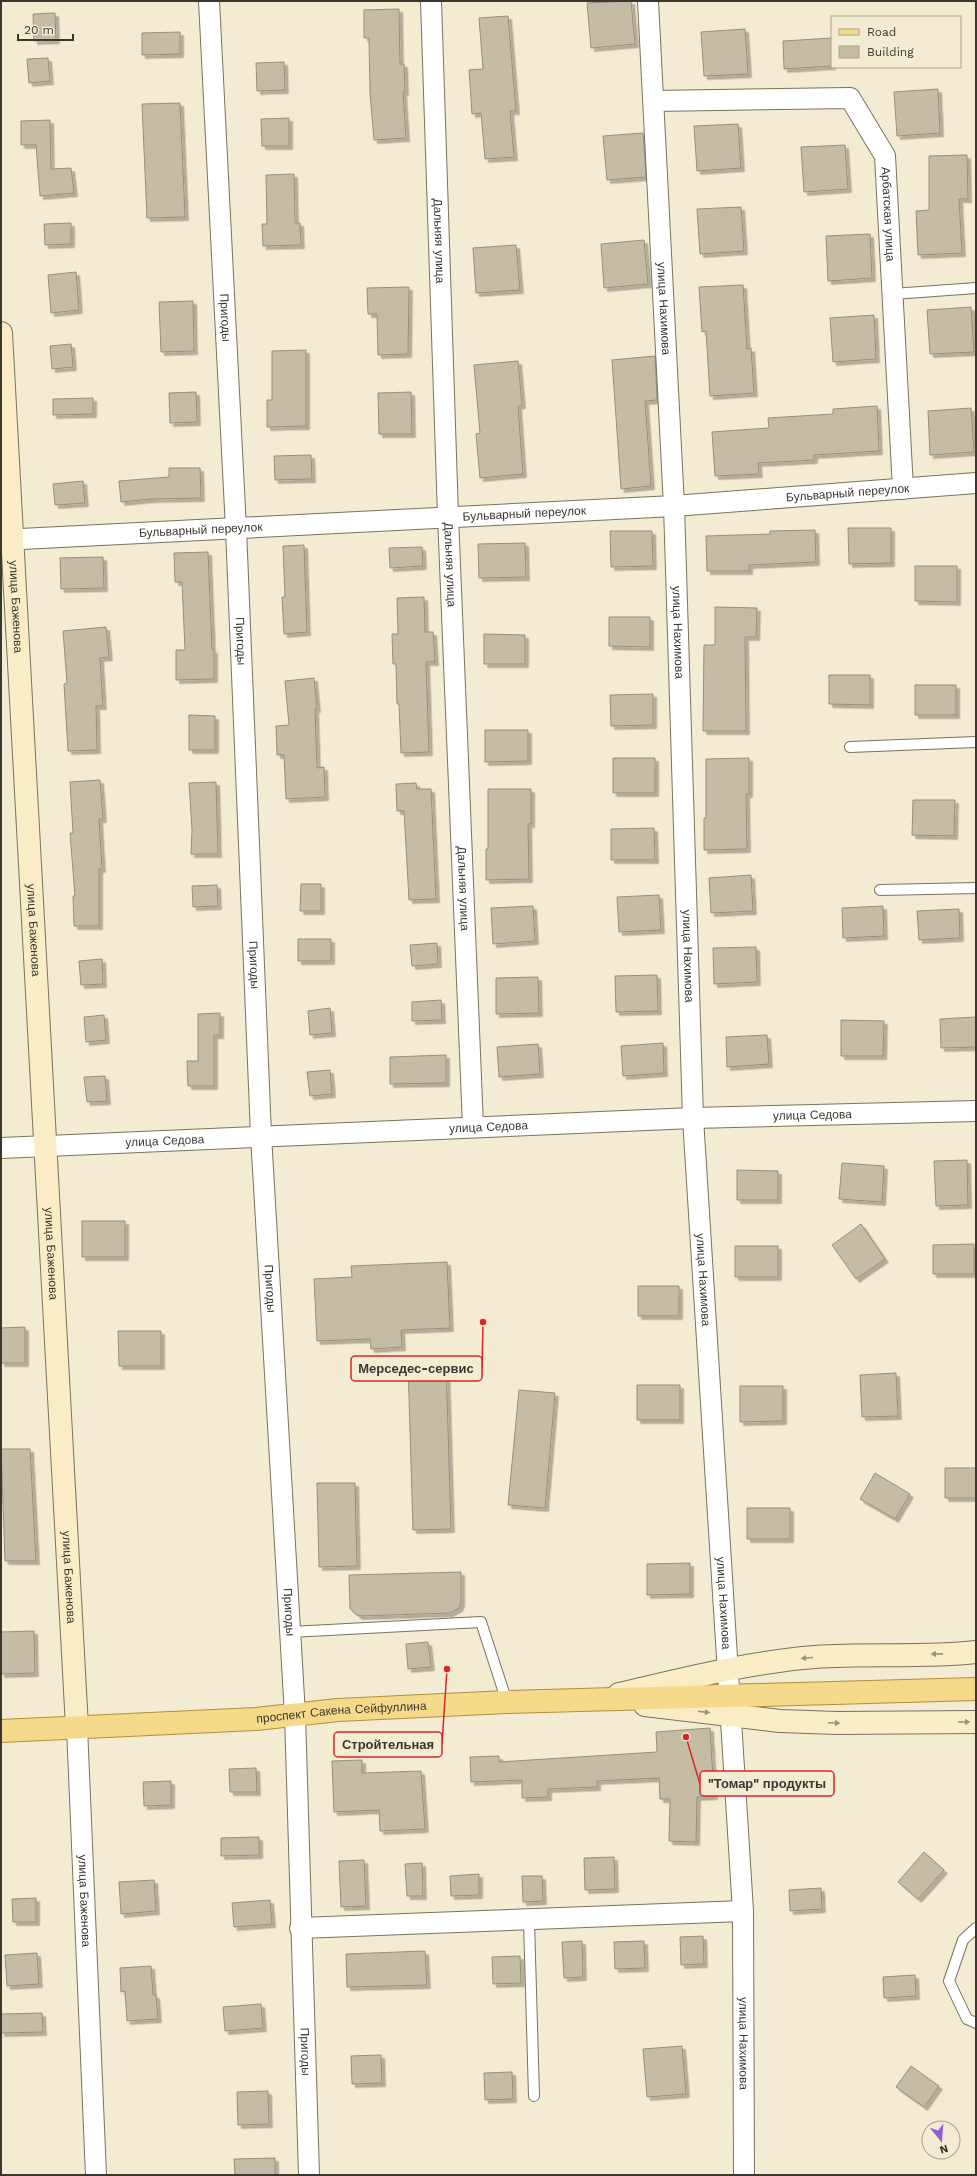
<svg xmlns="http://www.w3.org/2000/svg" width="977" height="2176" viewBox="0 0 977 2176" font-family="'Work Sans',sans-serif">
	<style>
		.building { fill: #c5bca6; stroke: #978f79; filter: url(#shadow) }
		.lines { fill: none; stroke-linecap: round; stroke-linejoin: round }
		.lane-casing { stroke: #7a725d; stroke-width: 12 }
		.street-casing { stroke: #7a725d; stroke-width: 22 }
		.secondary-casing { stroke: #7a725d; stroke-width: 24 }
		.primary-casing { stroke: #af913a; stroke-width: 24 }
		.lane { stroke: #fff; stroke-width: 10 }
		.street { stroke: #fff; stroke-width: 20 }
		.secondary { stroke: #faedc6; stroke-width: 22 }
		.primary { stroke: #f5da8c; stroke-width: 22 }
		.oneway { fill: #9a927a }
		.labels { text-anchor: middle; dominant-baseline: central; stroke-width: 3.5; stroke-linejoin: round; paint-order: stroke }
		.street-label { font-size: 12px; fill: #3a372e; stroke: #f4ebd3 }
		.leader { fill: none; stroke: #d62828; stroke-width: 1.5 }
		.callout-dot { fill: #d62828; stroke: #f4ebd3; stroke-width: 1.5 }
		.callout { fill: #f4ebd3; stroke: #d62828; stroke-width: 1.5 }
		.callout-label { font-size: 13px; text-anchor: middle; font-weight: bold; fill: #3a372e }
	</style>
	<defs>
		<filter id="shadow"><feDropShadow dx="3.5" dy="3.5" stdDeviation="0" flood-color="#0004"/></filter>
	</defs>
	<rect width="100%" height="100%" fill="#f4ebd3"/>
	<path class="building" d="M631 1 635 44 591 48 587 3Z
		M399 9 400 64H404L405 92H403L406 138 374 140 370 93 369 38H364V10Z
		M55 13 56 40 34 41 33 14Z
		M508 16 516 111H510L514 157 485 159 481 113 472 114 469 70 483 69 479 18Z
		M745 29 748 74 704 76 701 32Z
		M180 32V54L142 55V33Z
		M832 38V66L784 69 783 41Z
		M48 58 50 81 29 83 27 59Z
		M284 62 285 90 257 91 256 63Z
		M938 89 940 133 897 136 894 92Z
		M180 103 185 217 147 218 142 104Z
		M289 118V146H262L261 119Z
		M50 120 51 169 71 168 74 193 40 196 36 145H21V121Z
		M738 124 741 168 697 171 694 126Z
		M643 133 646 177 607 180 603 136Z
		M845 145 848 189 804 192 801 147Z
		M967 155 968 199H959L962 253 918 255 916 211 929 210V156Z
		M294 174 295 223H300L301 245 263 246 262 224H267L266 175Z
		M741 207 744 251 700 254 697 209Z
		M71 223V244L45 245 44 224Z
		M870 234 872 278 828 281 826 236Z
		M644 240 648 284 604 288 601 244Z
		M516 245 520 290 476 293 473 248Z
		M76 272 79 310 51 313 48 275Z
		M743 285 747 349 751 348 754 393 710 396 706 331 702 332 699 287Z
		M409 287 408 354 378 355 377 314H368L367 288Z
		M193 301 194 351 161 352 159 302Z
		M971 307 974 352 930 354 927 310Z
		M874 315 876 359 833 362 830 318Z
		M71 344 73 367 52 369 50 346Z
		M306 350V426L267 427V400H272V351Z
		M655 356 657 400 645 401 651 486 621 489 612 360Z
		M518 361 522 405 518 406 523 474 480 478 476 434 480 433 474 365Z
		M196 392 197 422 170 423 169 393Z
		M411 392 412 434H379L378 393Z
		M93 398V414L53 415V399Z
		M877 406 879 451 814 455V460L758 463 759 474 715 476 712 432 769 428 768 418 833 414V409Z
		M971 408 974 452 930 455 928 411Z
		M311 455 312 479 275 480 274 456Z
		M169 468H200L201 498 151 499 121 502 119 481 169 477Z
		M83 481 85 503 55 505 53 484Z
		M848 528H891V563L849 564Z
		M815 530 816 562 749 565V571H707L706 536 770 534V531Z
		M610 531H652L653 566 611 567Z
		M525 543 526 577 479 578 478 544Z
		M304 545 307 632 284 634 282 597H285L283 546Z
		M422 547 423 566 390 568 389 548Z
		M208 552 212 650H214V679L176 680V650H185L182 582H175L174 553Z
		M103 557 104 588 61 589 60 558Z
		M915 566H957V602L915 601Z
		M424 597 425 632H433L435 662H426L429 752 401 753 399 704H397L396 664H393L392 634H398L397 598Z
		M715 607 757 608 756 637H745L746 731H703L704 645H715Z
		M609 617H650V647L609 646Z
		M106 627 109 657 100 658 103 706H96L97 750 68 751 64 684 67 683 63 631Z
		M484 634 525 635V664H484Z
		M829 675H870V705L829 704Z
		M314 678 317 709H315L317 768 324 767 325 797 286 799 284 755H277L276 726 289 725 285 681Z
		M915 685H956V715H915Z
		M653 694V725L611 726 610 695Z
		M189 715 215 716V750H189Z
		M485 730H528V761L485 762Z
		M613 758H655V793H613Z
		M749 758V794H746L747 849 704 850V818H706V759Z
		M100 780 103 819H99L102 869H99V926H74L73 896H75L70 833H73L70 782Z
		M216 782 218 854H191L192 830 189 783Z
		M416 783 417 789H431L436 899 409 900 404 811H397L396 784Z
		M488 789H531V824H528L529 879 486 880V849H488Z
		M913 800H955L954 836 912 835Z
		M654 828 655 860H611V829Z
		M751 875 753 911 711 913 709 878Z
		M301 884H321V911H300Z
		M217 885 218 906 193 907 192 886Z
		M659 895 661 930 619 932 617 897Z
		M533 906 535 941 493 944 491 908Z
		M883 906 884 936 843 938 842 908Z
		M959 909 960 938 919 940 917 911Z
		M298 939H331V961H298Z
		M437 943 438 964 412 966 410 945Z
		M756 947 757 982 714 984 713 948Z
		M102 959 103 984 81 985 79 961Z
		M657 975 658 1011 616 1012 615 976Z
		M538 977 539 1013 496 1014V978Z
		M441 1000 442 1020 412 1021V1002Z
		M330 1008 332 1033 310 1035 308 1011Z
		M220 1013V1035H214V1086H188L187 1061H198V1014Z
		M104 1015 106 1040 86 1042 84 1017Z
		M976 1017V1047L941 1048 940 1019Z
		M841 1020 884 1021 883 1056H841Z
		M767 1035 769 1064 727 1067 726 1037Z
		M663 1043 664 1073 623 1076 621 1046Z
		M538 1044 540 1074 499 1077 497 1047Z
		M446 1055V1083L390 1084V1057Z
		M330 1070 332 1094 310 1096 307 1072Z
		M105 1076 107 1101 87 1102 84 1077Z
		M967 1160 968 1205 936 1206 934 1161Z
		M842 1163 884 1166 882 1202 839 1199Z
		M737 1170 778 1171V1200H737Z
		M82 1221H125V1257H82Z
		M861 1224 885 1259 856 1279 832 1245Z
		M974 1244V1274H933V1245Z
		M735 1246H778V1277H735Z
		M447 1262 450 1328 401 1330 402 1347 371 1349 370 1339 317 1341 314 1279 352 1277 351 1266Z
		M638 1286H679V1316H638Z
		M25 1327V1363H1V1328Z
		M118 1331H161V1366H119Z
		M446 1362 451 1529 413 1530 408 1364Z
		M896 1373 898 1416 862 1417 860 1375Z
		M637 1385H680V1420H637Z
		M740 1386H783V1421L740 1422Z
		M519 1390 555 1393 545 1508 508 1505Z
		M1 1449H30L36 1561H5Z
		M945 1468H976V1498H945Z
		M875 1473 910 1494 895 1519 860 1499Z
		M317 1483H355L357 1566 319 1567Z
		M747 1508H790V1539H747Z
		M690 1563V1594L647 1595V1564Z
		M461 1572V1603L459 1608 450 1613 359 1616 350 1609 349 1575Z
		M34 1631 35 1673 1 1674V1632Z
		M428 1642 431 1667 408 1669 406 1644Z
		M710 1728 714 1796 697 1797 696 1842 669 1841 670 1799H660L659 1778 597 1781V1787L548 1789V1797L522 1798V1780L471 1782 470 1757 499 1756V1762L657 1752 656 1732Z
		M362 1760V1773L421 1771 425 1829 380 1831 379 1810 334 1812 332 1761Z
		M256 1768 257 1792H230L229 1769Z
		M171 1781V1805L144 1806 143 1782Z
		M259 1837V1855L221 1856V1838Z
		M924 1852 944 1870 918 1899 898 1882Z
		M614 1857 615 1889 585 1890 584 1858Z
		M364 1860 366 1906 341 1907 339 1861Z
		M422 1863 423 1896H407L405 1864Z
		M479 1874V1895L451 1896 450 1876Z
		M522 1876H542L543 1901 523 1902Z
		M154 1880 156 1911 121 1914 119 1882Z
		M821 1888 822 1909 790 1911 789 1890Z
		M36 1898V1922H13L12 1899Z
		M270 1900 272 1924 234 1927 232 1903Z
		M703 1936 704 1964 681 1965 680 1937Z
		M582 1941 583 1977 564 1978 562 1942Z
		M644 1941 645 1968 615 1969 614 1942Z
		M425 1951 427 1985 347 1987 346 1954Z
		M37 1953 39 1984 7 1986 5 1955Z
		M520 1956 521 1983 493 1984 492 1957Z
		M151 1966 153 1995H156L158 2019 127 2021 125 1991 121 1992 120 1968Z
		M915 1975 916 1996 884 1998 883 1977Z
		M261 2004 263 2028 225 2031 223 2007Z
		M42 2013 43 2032 1 2033V2014Z
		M682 2046 686 2094 647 2097 643 2049Z
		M381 2055 382 2083 352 2084 351 2056Z
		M911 2066 939 2086 924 2107 896 2087Z
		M512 2072 513 2099 485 2100 484 2073Z
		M268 2091 269 2124 238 2125 237 2092Z
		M275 2158V2175H235L234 2159Z"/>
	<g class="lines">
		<g class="lane-casing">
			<path id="lane" d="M893 294 976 288
				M850 747 976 742
				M880 890 976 888
				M290 1632 481 1622 507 1702
				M529 1921 534 2096
				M976 1928 963 1940 949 1981 967 2019 976 2023"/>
		</g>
		<g class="street-casing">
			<g id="street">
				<path id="s1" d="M209 1 236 529 261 1135 295 1715 309 2175"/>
				<path id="s2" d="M431 1 448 516 473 1127"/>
				<path id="s3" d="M648 1 674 506 693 1118 743 1911 744 2175"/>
				<path id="s4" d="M654 101 850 98 885 156 903 489"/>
				<path id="s5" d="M1 540 674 506 976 483"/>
				<path id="s6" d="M1 1148 693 1118 976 1111"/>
				<path id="s7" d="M77 1727 96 2175"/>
				<path d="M300 1928 743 1911"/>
			</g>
		</g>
		<g class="secondary-casing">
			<g id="secondary">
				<path id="s8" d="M1 333 77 1727"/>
				<path d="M619 1694C684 1679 749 1662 815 1657 869 1653 923 1658 976 1652"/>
				<path d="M645 1705 780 1721 837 1723 976 1722"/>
			</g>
		</g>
		<g class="primary-casing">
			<g id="primary">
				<path id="s9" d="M1 1731 256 1719 338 1710 507 1702 976 1689"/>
			</g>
		</g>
		<use href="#lane" class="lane"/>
		<use href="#street" class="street"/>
		<use href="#secondary" class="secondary"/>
		<use href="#primary" class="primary"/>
	</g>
	<defs><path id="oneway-solid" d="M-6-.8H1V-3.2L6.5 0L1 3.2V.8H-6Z"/></defs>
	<g class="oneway">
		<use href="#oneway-solid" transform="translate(937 1654) rotate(179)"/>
		<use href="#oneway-solid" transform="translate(807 1658) rotate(175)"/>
		<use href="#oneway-solid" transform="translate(704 1712) rotate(7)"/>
		<use href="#oneway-solid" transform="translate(964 1722) rotate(-1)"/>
		<use href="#oneway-solid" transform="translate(834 1723) rotate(2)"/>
	</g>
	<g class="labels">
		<g class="street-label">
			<text stroke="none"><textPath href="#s4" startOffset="322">Арбатская улица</textPath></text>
			<text stroke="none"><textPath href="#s2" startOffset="240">Дальняя улица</textPath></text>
			<text stroke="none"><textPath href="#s3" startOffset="308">улица Нахимова</textPath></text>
			<text stroke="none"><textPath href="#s1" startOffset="317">Пригоды</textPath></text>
			<text stroke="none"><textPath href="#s5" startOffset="848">Бульварный переулок</textPath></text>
			<text stroke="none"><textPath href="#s5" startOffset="524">Бульварный переулок</textPath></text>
			<text stroke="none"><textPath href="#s5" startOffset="200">Бульварный переулок</textPath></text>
			<text stroke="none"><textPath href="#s2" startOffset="564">Дальняя улица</textPath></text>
			<text stroke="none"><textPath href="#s8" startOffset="274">улица Баженова</textPath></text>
			<text stroke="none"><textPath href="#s3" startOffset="632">улица Нахимова</textPath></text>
			<text stroke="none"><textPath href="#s1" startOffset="641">Пригоды</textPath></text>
			<text stroke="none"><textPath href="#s2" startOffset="888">Дальняя улица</textPath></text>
			<text stroke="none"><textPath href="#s8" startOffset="598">улица Баженова</textPath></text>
			<text stroke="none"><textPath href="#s3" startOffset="956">улица Нахимова</textPath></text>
			<text stroke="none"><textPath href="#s1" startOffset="965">Пригоды</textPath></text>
			<text stroke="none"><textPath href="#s6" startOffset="812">улица Седова</textPath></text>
			<text stroke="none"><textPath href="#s6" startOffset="488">улица Седова</textPath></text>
			<text stroke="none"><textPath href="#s6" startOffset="164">улица Седова</textPath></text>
			<text stroke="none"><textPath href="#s8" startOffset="922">улица Баженова</textPath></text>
			<text stroke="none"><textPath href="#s3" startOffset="1280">улица Нахимова</textPath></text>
			<text stroke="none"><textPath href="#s1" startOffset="1289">Пригоды</textPath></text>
			<text stroke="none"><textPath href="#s8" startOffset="1246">улица Баженова</textPath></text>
			<text stroke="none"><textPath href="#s3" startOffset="1604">улица Нахимова</textPath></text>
			<text stroke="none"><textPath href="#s1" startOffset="1613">Пригоды</textPath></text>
			<text stroke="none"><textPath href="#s9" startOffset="341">проспект Сакена Сейфуллина</textPath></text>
			<text stroke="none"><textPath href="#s7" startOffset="174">улица Баженова</textPath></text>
			<text stroke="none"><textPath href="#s3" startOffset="2045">улица Нахимова</textPath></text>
			<text stroke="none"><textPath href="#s1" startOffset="2053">Пригоды</textPath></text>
		</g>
	</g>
	<path class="leader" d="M483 1322L482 1369M447 1669L442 1744M686 1737L700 1784"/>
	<g class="callout-dot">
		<circle cx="483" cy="1322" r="4"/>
		<circle cx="447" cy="1669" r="4"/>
		<circle cx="686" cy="1737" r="4"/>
	</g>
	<g class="callout">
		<rect x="351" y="1356" width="131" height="25" rx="4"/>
		<rect x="334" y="1732" width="108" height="25" rx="4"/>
		<rect x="700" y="1771" width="134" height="25" rx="4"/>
	</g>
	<g class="callout-label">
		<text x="416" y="1373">Мерседес-сервис</text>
		<text x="388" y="1749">Стройтельная</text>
		<text x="767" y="1788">"Томар" продукты</text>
	</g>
	<rect width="977" height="2176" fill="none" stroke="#3a372e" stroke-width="4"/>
	<rect x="831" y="16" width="130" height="52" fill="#f4ebd3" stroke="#aaa391"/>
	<rect x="839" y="29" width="20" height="6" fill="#f5da8c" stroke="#aaa391"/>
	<text x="867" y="36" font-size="12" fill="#3a372e">Road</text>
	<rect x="839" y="46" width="20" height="12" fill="#c5bca6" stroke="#aaa391"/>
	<text x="867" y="56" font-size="12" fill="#3a372e">Building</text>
	<g transform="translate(941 2140) rotate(163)"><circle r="19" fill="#f4ebd3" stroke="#aaa391"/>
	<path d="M0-3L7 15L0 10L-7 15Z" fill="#8f5ed7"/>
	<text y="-6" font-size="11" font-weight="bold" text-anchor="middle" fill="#3a372e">N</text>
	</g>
	<path d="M18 34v6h55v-6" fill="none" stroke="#3a372e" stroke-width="2"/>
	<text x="24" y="34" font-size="12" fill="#3a372e" stroke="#f4ebd3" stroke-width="3" paint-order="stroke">20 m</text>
</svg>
